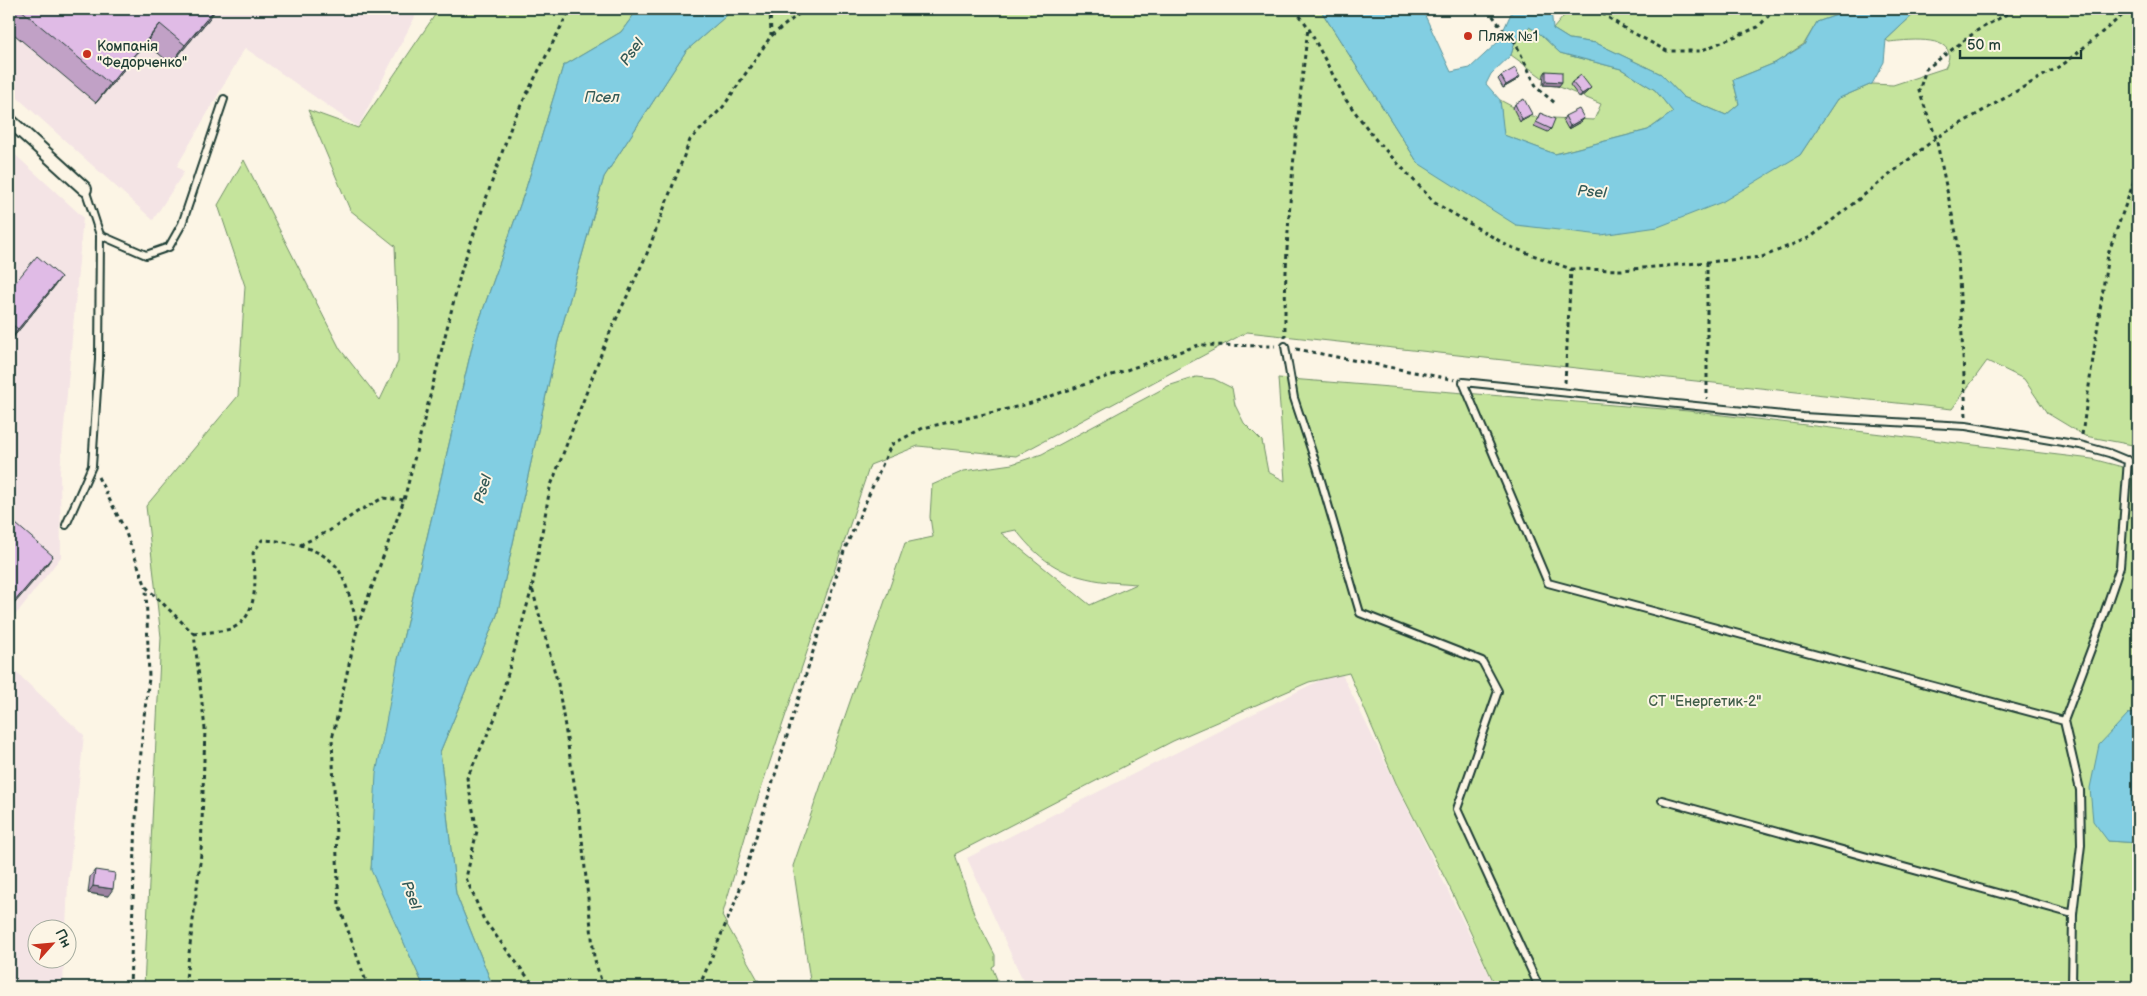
<svg xmlns="http://www.w3.org/2000/svg" width="2147" height="996" viewBox="0 0 2147 996" font-family="'Balsamiq Sans',sans-serif">
	<style>
		.built { fill: #f4e4e5 }
		.green { fill: #c5e49c; stroke: #729068; fill-rule: evenodd }
		.water { fill: #82cee2; stroke: #5a949c; fill-rule: evenodd }
		.lines { fill: none; stroke-linecap: round; stroke-linejoin: round }
		.service-casing { stroke: #1f3d34; stroke-width: 10 }
		.minor-casing { stroke: #1f3d34; stroke-width: 16 }
		.path { stroke: #1f3d34; stroke-width: 3; stroke-dasharray: 4 4; stroke-linecap: butt }
		.service { stroke: #fcf5e5; stroke-width: 6 }
		.minor { stroke: #fcf5e5; stroke-width: 12 }
		.wall { fill: #c1a1c6; stroke: #1f3d34 }
		.shaded-wall { fill: #9d83a1; stroke: #1f3d34 }
		.building { fill: #e0bbe6; stroke: #1f3d34 }
		.poi-dot { fill: #c8321e; stroke: #fcf5e5; stroke-width: 2 }
		.labels { text-anchor: middle; dominant-baseline: central; stroke-width: 4; stroke-linejoin: round; paint-order: stroke }
		.poi-label { font-size: 14px; fill: #1f3d34; stroke: #fcf5e5; text-anchor: start }
		.park-label { font-size: 14px; fill: #405e49; stroke: #fcf5e5 }
		.water-label { font-size: 15px; font-style: italic; fill: #335a57; stroke: #fcf5e5 }
	</style>
	<rect width="100%" height="100%" fill="#fcf5e5"/>
	<filter id="ink" filterUnits="userSpaceOnUse"><feTurbulence type="fractalNoise" baseFrequency=".02" numOctaves="2"/><feDisplacementMap in="SourceGraphic" scale="10" xChannelSelector="R" yChannelSelector="G"/><feConvolveMatrix kernelMatrix="1 2 1 2 8 2 1 2 1" color-interpolation-filters="sRGB"/></filter>
	<g filter="url(#ink)">
		<path class="built" d="M9 9H419L358 127 245 48 177 166 184 172 153 220 9 90Z
			M9 149 83 217 60 471 61 557 9 623Z
			M9 666 84 735 68 884 66 928H38V958L64 959 63 987H9Z
			M1340 670 1495 987H1026L967 858Z"/>
		<path class="green" d="M439 9H638L621 32 563 66 526 188 476 330 398 660 371 869 424 987H144L161 637 146 506 238 396 245 286 218 205 244 160 340 349 380 400 398 362V319L395 246 350 210 308 110 358 128Z
			M734 9H1320L1418 163 1800 155 1837 99 1872 84 1893 85 1945 68C1964 33 1908 40 1889 42L1886 40 1919 9H2138V446L2085 436 2047 413 2024 379 1987 361 1952 409 1247 332 1016 456 918 446 870 465 748 827 722 916 762 987H493L456 894 440 752 497 615 558 341 604 177 686 51Z
			M1580 9H1854L1817 22 1804 44 1775 63 1733 80 1739 104 1726 115 1683 97 1661 74 1596 43 1569 39 1553 29 1568 11Z
			M1529 27 1538 32 1560 53 1621 69 1655 90 1673 112 1648 130 1555 154 1503 135 1500 100 1532 117 1594 120 1601 104 1550 83 1511 55 1515 42Z
			M1196 377 1214 379 1232 388 1235 405 1244 423 1262 441 1268 472 1285 481 1278 378 1688 411 2092 459 2138 471V713L2128 714 2108 841 2138 843V987H1496L1449 886 1396 783 1349 673 1309 682 1173 741 955 854 974 914 995 955V965L992 967 1000 987H811L793 866 905 543 933 537 930 517 932 485 964 471 1012 464 1042 454 1168 386ZM1016 530C1042 564 1066 577 1109 582 1118 583 1128 583 1137 584L1090 605 1001 533Z"/>
		<path class="water" d="M638 9H734L686 51 604 177 558 341 497 615 440 752 456 894 493 987H424L371 870 376 774 398 660 476 330 526 188 563 66 621 32Z
			M1320 9H1422L1451 72 1470 68 1498 42 1513 9H1551L1553 29 1569 39 1596 43 1661 74 1683 97 1726 115 1739 104 1733 80 1775 63 1804 45 1817 22 1854 9H1919L1886 40 1884 62 1872 84 1837 99 1800 155 1722 202 1658 227 1601 235 1516 225 1418 163ZM1529 27 1538 32 1560 53 1621 69 1655 90 1673 112 1648 130 1555 154 1504 135 1500 100 1486 84 1491 74 1511 55 1515 42Z
			M2138 713V843L2108 841 2093 821 2090 788 2099 745 2128 714Z"/>
		<g class="lines">
			<g class="service-casing">
				<path id="service" d="M100 235 146 255 169 247 182 224 224 99
					M1285 346 1294 398 1317 467 1360 613 1482 661 1498 691 1457 809 1539 987
					M66 525 92 466 99 359 100 235 85 189
					M2064 721 1548 583 1463 382 1803 417 1966 426 2080 445 2109 453 2138 465
					M1662 800 2073 914
					M2072 987 2073 914 2081 845 2080 790 2064 721 2099 628 2120 567 2128 460"/>
			</g>
			<g class="minor-casing">
				<path id="minor" d="M9 120 85 189"/>
			</g>
			<path class="path" d="M770 9 771 35
				M1295 9 1308 27 1346 100 1376 140 1435 203 1508 246 1571 269 1622 270 1762 257 1811 237 1936 138 2065 63 2130 9
				M1488 9 1503 30 1515 42 1537 88 1555 103
				M1595 9 1626 29 1667 51H1700L1758 27 1775 9
				M2111 9 2120 15
				M1707 262V399
				M1285 338C1284 234 1296 131 1308 28
				M1296 349 1455 380
				M1565 383 1571 269
				M1966 416 1957 238 1936 138 1919 91 1926 69 1978 30 2016 9
				M2082 435 2108 254 2138 170
				M98 477 124 528 146 587 194 634 205 729 201 854 185 987
				M300 545 329 531 357 512 383 498 404 500
				M532 588 496 716 467 778 477 831 466 878 484 920 535 987
				M194 634C206 632 223 632 233 628 259 616 256 576 253 553L262 540C284 540 321 548 336 566 346 578 353 609 357 624
				M130 987 136 819 143 724 149 678 146 588
				M368 987 339 905 332 739 358 625 404 500 462 268 513 121 570 9
				M603 987 594 957 580 819 558 684 532 588 550 488 606 341 646 256 690 140 723 107 771 36 805 9
				M699 987 738 895 844 551 891 445 923 428 1025 405 1199 345 1275 346"/>
			<use href="#service" class="service"/>
			<use href="#minor" class="minor"/>
		</g>
		<path class="wall" d="M9 9H76L82 14 86 9H216L209 19 171 64 146 43 96 103 9 30Z
			M1546 71 1559 86 1543 85 1544 74Z
			M1501 76 1520 77 1517 80 1503 88 1498 79Z
			M1572 82 1591 88 1588 91 1580 98 1570 85Z
			M1515 104 1529 117 1520 122 1513 108Z
			M1540 113 1551 129 1548 132 1534 126Z
			M1565 116 1584 118 1582 121 1568 129 1563 120Z
			M54 287 11 340 9 338V290Z
			M95 870 108 896 88 893 90 877Z"/>
		<path class="shaded-wall" d="M215 9H216L209 19 171 64 185 45Z
			M160 24 146 43 96 103 110 84Z
			M1520 77 1517 80 1503 88 1506 85Z
			M1546 81 1562 82 1559 86 1543 85Z
			M1591 88 1588 91 1580 98 1582 94Z
			M1532 114 1529 117 1520 122 1522 119Z
			M1584 118 1582 121 1568 129 1570 126Z
			M61 277 54 287 11 340 18 329Z
			M53 556 44 569 9 610V608Z
			M93 886 113 889 108 896 88 893Z"/>
		<path class="building" d="M20 9H76L82 14 86 9H215L185 45 160 24 110 84Z
			M1515 68 1520 77 1506 85 1501 76Z
			M1546 71 1562 72V82L1546 81Z
			M1581 75 1591 88 1582 94 1572 82Z
			M1524 99 1532 114 1522 119 1515 104Z
			M1579 109 1584 118 1570 126 1565 116Z
			M1540 113 1555 119 1551 129 1536 122Z
			M37 256 61 277 18 329 9 322V290Z
			M9 518 53 556 9 608Z
			M95 870 115 873 113 889 93 886Z"/>
	</g>
	<g class="poi-dot">
		<circle cx="1468" cy="36" r="5"/>
		<circle cx="87" cy="54" r="5"/>
	</g>
	<g class="labels">
		<g class="poi-label">
			<text x="1478" y="36">Пляж №1</text>
			<text x="97" y="46">Компанія<tspan x="97" dy="16">"Федорченко"</tspan></text>
		</g>
		<g class="park-label">
			<text x="1705" y="701">СТ "Енергетик-2"</text>
		</g>
		<g class="water-label">
			<text transform="translate(632 52) rotate(-54)">Psel</text>
			<text x="602" y="97">Псел</text>
			<text transform="translate(1592 192) rotate(5)">Psel</text>
			<text transform="translate(483 489) rotate(-73)">Psel</text>
			<text transform="translate(411 895) rotate(69)">Psel</text>
		</g>
	</g>
	<rect width="2147" height="996" fill="none" stroke="#fcf5e5" stroke-width="30"/>
	<rect x="15" y="15" width="2117" height="966" fill="none" stroke="#1f3d34" stroke-width="2" filter="url(#ink)"/>
	<g transform="translate(52 944) rotate(63)"><circle r="24" fill="#fcf5e5" stroke="#a4ab9e"/>
	<path d="M0-4L9 19L0 12L-9 19Z" fill="#c8321e"/>
	<text y="-8" font-size="14" font-weight="bold" text-anchor="middle" fill="#1f3d34">Пн</text>
	</g>
	<path d="M1960 50v8h121v-8" fill="none" stroke="#1f3d34" stroke-width="2.5"/>
	<text x="1967" y="50" font-size="15" fill="#1f3d34" stroke="#fcf5e5" stroke-width="4" paint-order="stroke">50 m</text>
</svg>
